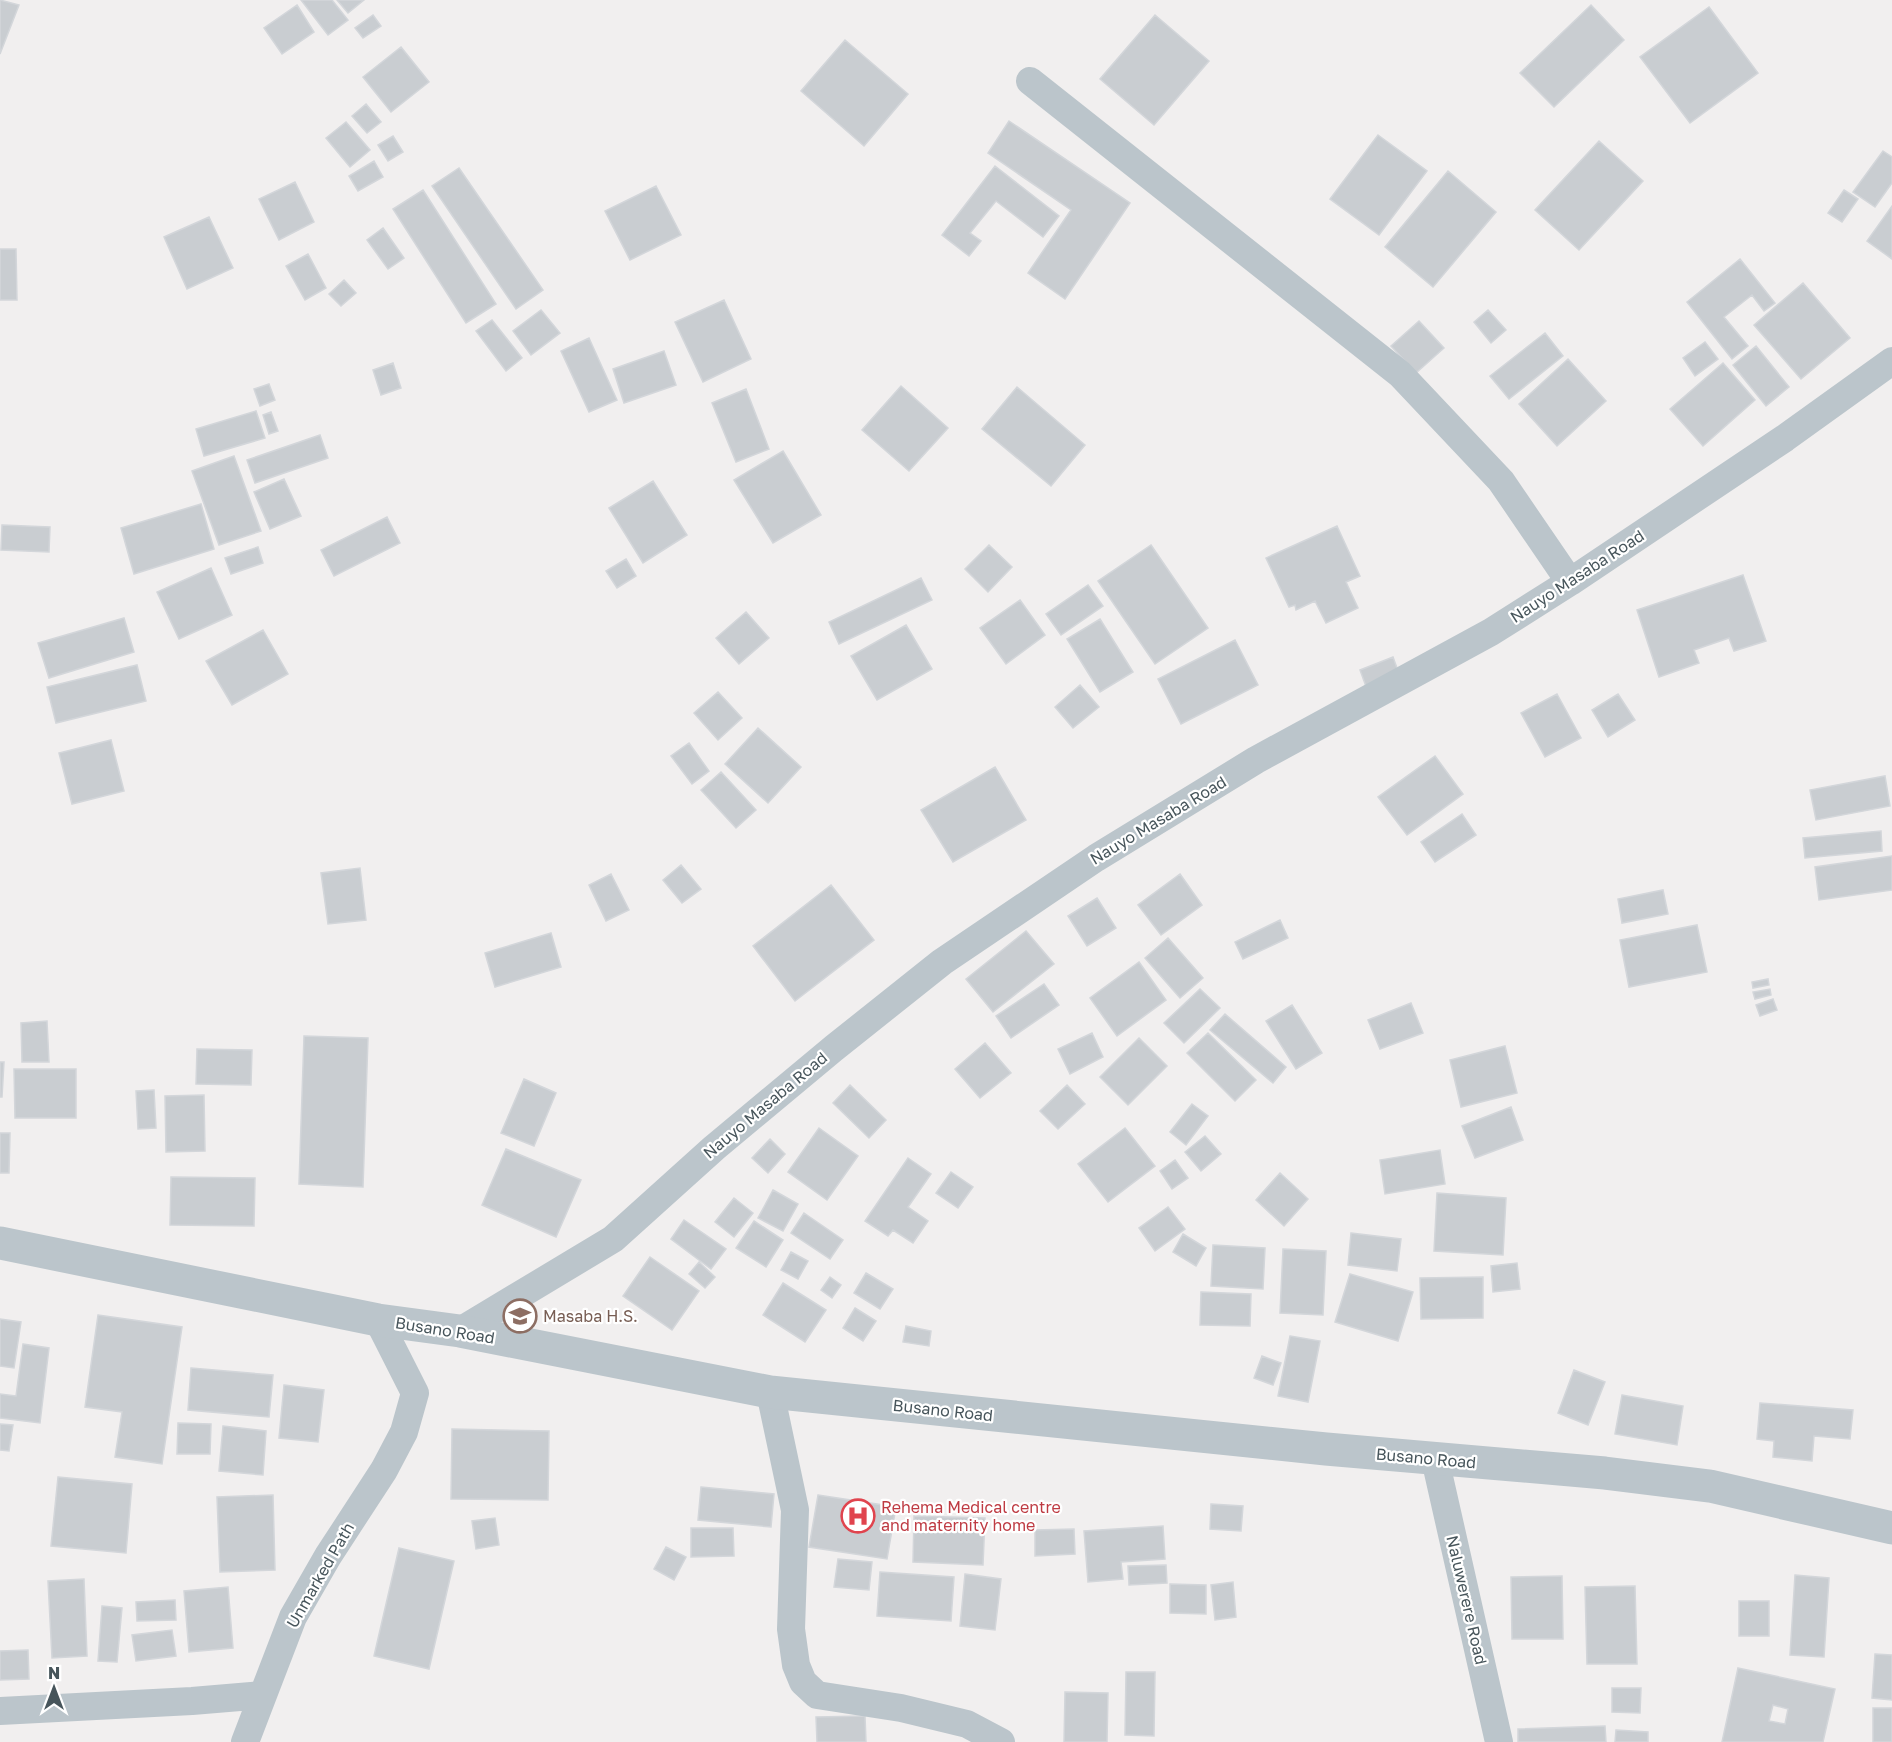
<svg xmlns="http://www.w3.org/2000/svg" width="1892" height="1742" viewBox="0 0 1892 1742" font-family="'Golos Text',sans-serif">
	<style>
		.building { fill: #c9cdd1; stroke: #d3d6da; stroke-width: 1.5; fill-rule: evenodd }
		.lines { fill: none; stroke-linecap: round; stroke-linejoin: round }
		.minor { stroke: #bbc5cb; stroke-width: 28 }
		.tertiary { stroke: #bbc5cb; stroke-width: 33 }
		.labels { text-anchor: middle; dominant-baseline: central; stroke-width: 4.5; stroke-linejoin: round; paint-order: stroke }
		.street-label { font-size: 16px; fill: #47555b; stroke: #fff }
		.education-label { font-size: 16px; fill: #785e54; stroke: #fff; text-anchor: start }
		.health-label { font-size: 16px; fill: #be3a42; stroke: #fff; text-anchor: start }
	</style>
	<rect width="100%" height="100%" fill="#f1efef"/>
	<path class="building" d="M0 0 19 5 0 54Z
		M301 0H332L348 20 328 35Z
		M337 0H364L348 13Z
		M297 5 314 32 282 54 264 28Z
		M1591 5 1624 40 1554 107 1520 73Z
		M1709 7 1758 73 1690 123 1640 57Z
		M373 15 381 26 363 38 355 28Z
		M1155 15 1209 61 1154 125 1100 79Z
		M845 40 908 94 864 146 801 91Z
		M401 47 429 82 391 112 363 77Z
		M366 104 381 122 367 133 352 116Z
		M1009 121 1130 203 1065 299 1028 273 1071 210 988 153Z
		M346 122 370 150 350 167 326 138Z
		M1378 135 1427 171 1379 235 1330 199Z
		M393 136 403 152 388 161 378 145Z
		M1599 141 1643 181 1579 250 1535 210Z
		M1883 151 1892 157V183L1875 207 1853 192Z
		M374 161 383 177 358 191 349 176Z
		M995 166 1059 216 1043 237 996 201 970 233 981 241 969 256 942 235Z
		M459 168 543 290 516 309 432 186Z
		M1448 171 1496 212 1433 287 1385 247Z
		M295 182 314 222 279 240 259 199Z
		M656 186 681 235 630 260 605 211Z
		M423 190 496 304 466 323 393 209Z
		M1844 190 1858 199 1842 222 1828 213Z
		M1892 206V259L1867 241Z
		M209 217 233 268 187 289 164 237Z
		M383 228 404 258 388 269 367 240Z
		M0 249H16L17 300H0Z
		M308 254 326 288 305 300 286 266Z
		M1740 259 1775 303 1764 311 1752 295 1724 317 1748 346 1732 359 1687 302Z
		M344 280 356 293 341 306 329 294Z
		M1803 283 1850 338 1801 379 1754 325Z
		M724 300 751 359 703 382 675 322Z
		M541 310 560 333 531 355 513 331Z
		M1488 310 1506 330 1491 343 1474 322Z
		M492 320 522 358 506 371 476 331Z
		M1419 321 1444 348 1416 373 1391 346Z
		M1545 333 1563 356 1509 399 1490 376Z
		M589 338 617 400 589 412 561 351Z
		M1705 342 1718 359 1695 376 1683 358Z
		M1756 346 1789 387 1766 406 1733 365Z
		M664 351 676 385 624 403 613 369Z
		M1568 359 1606 401 1557 446 1519 404Z
		M393 363 401 388 381 395 373 370Z
		M1723 363 1755 400 1703 446 1670 409Z
		M269 384 275 400 260 406 254 389Z
		M901 386 948 428 909 471 862 430Z
		M1017 387 1085 445 1051 486 982 429Z
		M746 389 769 449 736 462 712 403Z
		M256 411 265 438 204 456 196 429Z
		M271 412 278 431 269 434 263 415Z
		M320 435 328 458 255 483 247 460Z
		M783 451 821 515 773 543 734 480Z
		M234 456 261 531 219 545 192 471Z
		M284 479 301 516 270 529 254 492Z
		M653 481 687 535 643 563 609 508Z
		M201 504 214 549 134 574 121 528Z
		M387 517 400 543 334 576 321 550Z
		M2 525 50 527 49 552 1 550Z
		M1337 526 1360 576 1346 582 1358 608 1326 623 1315 601 1296 610 1295 605 1289 607 1266 558Z
		M989 545 1012 567 988 592 965 569Z
		M1151 545 1208 628 1155 664 1098 581Z
		M258 547 263 563 231 574 225 558Z
		M626 559 636 576 617 588 606 571Z
		M211 568 232 615 179 639 157 592Z
		M1743 575 1766 641 1734 651 1729 638 1694 650 1699 663 1659 677 1637 610Z
		M921 578 932 600 839 644 829 622Z
		M1088 585 1103 606 1061 635 1046 614Z
		M1020 600 1045 635 1006 664 980 628Z
		M746 612 769 638 739 664 716 638Z
		M124 618 134 652 49 678 38 643Z
		M1100 619 1133 672 1100 692 1067 639Z
		M906 625 932 669 877 700 851 656Z
		M263 630 288 674 232 705 206 661Z
		M1235 640 1258 685 1181 724 1158 679Z
		M1393 657 1401 679 1368 692 1360 670Z
		M137 665 146 701 56 723 47 687Z
		M1080 685 1099 707 1073 728 1055 707Z
		M718 692 742 718 718 740 694 713Z
		M1557 694 1581 738 1545 757 1521 713Z
		M1618 694 1635 720 1608 737 1592 710Z
		M758 728 801 767 768 803 725 764Z
		M111 740 124 791 72 804 59 753Z
		M689 743 709 771 692 784 671 756Z
		M1435 756 1463 794 1407 835 1378 797Z
		M995 767 1026 820 953 862 921 810Z
		M721 772 756 810 736 828 701 790Z
		M1885 776 1890 806 1816 820 1810 790Z
		M1462 814 1476 835 1435 862 1421 842Z
		M1881 831 1882 851 1805 858 1803 838Z
		M1892 856V890L1819 900 1815 867Z
		M681 865 701 889 682 903 663 880Z
		M360 868 366 920 328 924 321 873Z
		M611 874 629 910 606 921 589 885Z
		M1180 874 1202 905 1161 935 1138 905Z
		M831 885 874 940 795 1001 753 946Z
		M1663 890 1668 914 1622 923 1618 899Z
		M1097 898 1116 928 1087 946 1068 916Z
		M1280 920 1288 938 1243 959 1235 942Z
		M1697 925 1707 972 1629 987 1620 940Z
		M1026 931 1054 964 993 1012 966 979Z
		M551 933 561 967 495 987 485 953Z
		M1168 938 1203 978 1180 998 1145 958Z
		M1139 962 1166 1000 1117 1036 1090 998Z
		M1768 979 1769 985 1753 988 1752 982Z
		M1044 984 1059 1005 1011 1038 996 1016Z
		M1200 989 1220 1008 1184 1043 1164 1023Z
		M1770 989 1771 995 1755 999 1753 992Z
		M1773 999 1777 1010 1760 1016 1756 1005Z
		M1411 1003 1423 1033 1380 1049 1368 1020Z
		M1292 1005 1322 1053 1296 1069 1266 1021Z
		M1225 1014 1286 1067 1273 1083 1210 1030Z
		M47 1021 49 1062H22L21 1023Z
		M1092 1033 1103 1057 1070 1074 1058 1049Z
		M1208 1033 1256 1080 1235 1101 1187 1053Z
		M304 1036 368 1038 363 1187 299 1184Z
		M1139 1038 1167 1066 1128 1105 1100 1077Z
		M985 1043 1011 1073 980 1098 955 1069Z
		M1505 1046 1517 1093 1461 1107 1450 1060Z
		M197 1049 252 1050 251 1085 196 1084Z
		M0 1062H4L2 1097H0Z
		M14 1069H76V1118H15Z
		M524 1079 556 1093 534 1146 501 1133Z
		M850 1085 886 1120 869 1138 833 1103Z
		M1067 1085 1085 1104 1058 1129 1040 1111Z
		M154 1090 156 1128 138 1129 136 1091Z
		M204 1095 205 1151 166 1152 165 1096Z
		M1192 1104 1208 1116 1186 1145 1170 1132Z
		M1511 1107 1523 1140 1475 1158 1462 1126Z
		M819 1128 858 1156 827 1200 788 1172Z
		M1125 1128 1155 1166 1108 1202 1078 1164Z
		M0 1133H10L9 1173H0Z
		M1205 1136 1221 1154 1201 1171 1185 1152Z
		M770 1139 785 1154 768 1173 752 1158Z
		M506 1149 581 1180 556 1237 482 1205Z
		M1440 1150 1445 1184 1385 1194 1380 1160Z
		M908 1158 931 1174 908 1207 928 1221 913 1243 893 1230 888 1236 865 1221Z
		M1175 1160 1188 1178 1172 1189 1160 1171Z
		M951 1172 973 1187 958 1208 936 1193Z
		M1280 1173 1308 1199 1284 1226 1256 1200Z
		M171 1177 255 1178 254 1226 170 1225Z
		M773 1190 798 1204 783 1231 758 1218Z
		M1437 1193 1506 1198 1503 1255 1434 1251Z
		M734 1198 753 1213 734 1237 715 1222Z
		M1168 1207 1185 1229 1155 1251 1139 1228Z
		M804 1213 843 1240 830 1259 791 1233Z
		M684 1220 726 1249 711 1269 671 1239Z
		M754 1221 783 1240 766 1267 736 1248Z
		M1351 1233 1401 1239 1397 1271 1348 1265Z
		M1183 1234 1206 1248 1196 1266 1173 1252Z
		M1213 1245 1265 1248 1263 1289 1211 1286Z
		M1283 1249 1326 1251 1323 1315 1280 1313Z
		M791 1252 808 1261 798 1279 781 1270Z
		M650 1257 699 1291 672 1330 623 1296Z
		M699 1262 715 1277 705 1288 689 1274Z
		M1517 1263 1520 1289 1493 1292 1491 1266Z
		M866 1273 893 1289 880 1309 854 1293Z
		M1350 1274 1413 1292 1398 1341 1335 1322Z
		M830 1277 841 1285 832 1298 821 1290Z
		M1483 1277V1318L1421 1319 1420 1278Z
		M783 1283 826 1310 805 1342 763 1315Z
		M1201 1292 1251 1294 1250 1326 1200 1325Z
		M855 1308 876 1321 863 1341 843 1328Z
		M98 1315 182 1327 162 1464 115 1457 122 1412 85 1407Z
		M0 1319 21 1322 14 1368 0 1366Z
		M906 1326 931 1331 929 1346 903 1342Z
		M1290 1336 1320 1341 1308 1402 1278 1396Z
		M23 1344 49 1348 40 1423 0 1418V1394L16 1396Z
		M1262 1356 1281 1363 1273 1385 1254 1378Z
		M191 1368 273 1375 269 1417 188 1410Z
		M1574 1370 1605 1382 1588 1425 1558 1413Z
		M284 1385 324 1390 318 1442 279 1438Z
		M1622 1395 1683 1406 1677 1445 1615 1434Z
		M1760 1403 1853 1410 1850 1439 1814 1436 1812 1461 1773 1457 1774 1441 1757 1439Z
		M178 1423 211 1424 210 1454H177Z
		M0 1424 13 1425 9 1451 0 1450Z
		M223 1426 266 1431 263 1475 219 1471Z
		M452 1429 549 1431 548 1500 451 1499Z
		M58 1477 132 1484 126 1553 51 1546Z
		M701 1487 774 1494 771 1527 698 1520Z
		M273 1495 275 1570 220 1572 217 1497Z
		M818 1495 896 1507 887 1559 809 1547Z
		M1211 1504 1243 1506 1241 1531 1210 1529Z
		M914 1516 985 1518 983 1565 913 1562Z
		M495 1518 499 1545 476 1549 472 1521Z
		M1163 1526 1165 1559 1121 1562 1123 1579 1088 1582 1084 1531Z
		M691 1528H733L734 1556 691 1557Z
		M1074 1529 1075 1554 1035 1556V1530Z
		M666 1547 686 1557 674 1580 654 1569Z
		M399 1548 454 1561 429 1669 374 1656Z
		M838 1559 872 1562 869 1590 834 1587Z
		M1166 1565 1167 1583 1129 1585 1128 1566Z
		M880 1572 954 1577 951 1621 877 1616Z
		M965 1574 1001 1579 995 1630 960 1626Z
		M1795 1575 1829 1578 1824 1657 1790 1655Z
		M1562 1576 1563 1639H1512L1511 1577Z
		M84 1579 87 1656 52 1658 48 1581Z
		M1233 1582 1236 1617 1215 1620 1211 1585Z
		M1170 1584 1206 1585V1614L1170 1613Z
		M1635 1586 1637 1664H1587L1585 1587Z
		M228 1587 233 1648 189 1652 184 1591Z
		M175 1600 176 1620 137 1621 136 1602Z
		M1739 1601H1769V1636H1739Z
		M102 1606 122 1608 117 1662 98 1661Z
		M172 1630 176 1656 136 1661 132 1635Z
		M28 1650 29 1679 0 1680V1651Z
		M1875 1654 1892 1655V1700L1872 1698Z
		M1738 1668 1835 1689 1823 1742H1722ZM1773 1705 1788 1709 1785 1724 1769 1721Z
		M1126 1672H1155L1154 1736 1125 1735Z
		M1612 1688H1641L1640 1713 1612 1712Z
		M1065 1692 1108 1693 1107 1742H1064Z
		M1873 1708H1892V1742H1873Z
		M865 1716 866 1742H817L816 1717Z
		M1605 1726 1606 1742H1518V1729Z
		M1616 1730 1648 1732V1742H1615Z"/>
	<g class="lines">
		<path class="minor" d="M1030 81 1400 374 1501 481 1570 582
			M460 1331 613 1239 714 1148 834 1048 942 962 1096 858 1256 760 1491 632 1570 582 1785 438 1892 361
			M770 1392 795 1510 791 1629 796 1665 803 1682 817 1695 901 1708 967 1724 1001 1742
			M1435 1459 1499 1742
			M0 1711 192 1701 263 1695 293 1617 328 1556 384 1470 404 1432 415 1393 378 1320
			M245 1742 263 1695"/>
		<path class="tertiary" d="M0 1243 378 1320 460 1331 770 1392 1326 1449 1605 1473 1710 1486 1892 1528"/>
	</g>
	<defs>
		<g id="school-ring" transform="scale(1.725)"><circle r="9.5" fill="#fff" stroke="#8d6e63" stroke-width="1.5"/><path d="M0-5L7-2L0 1L-7-2ZM-4 1L0 2.5L4 1V4Q0 6-4 4Z" fill="#8d6e63"/></g>
		<g id="hospital-ring" transform="scale(1.725)"><circle r="9.5" fill="#fff" stroke="#e0444e" stroke-width="1.5"/><path d="M-5-5h3v3.5h4V-5h3V5h-3V1.5h-4V5h-3Z" fill="#e0444e"/></g>
	</defs>
	<g fill-rule="evenodd">
		<use href="#school-ring" x="520" y="1316"/>
		<use href="#hospital-ring" x="858" y="1516"/>
	</g>
	<g class="labels">
		<g class="street-label">
			<text transform="translate(1577 576) rotate(-33)">Nauyo Masaba Road</text>
			<text transform="translate(1158 820) rotate(-31)">Nauyo Masaba Road</text>
			<text transform="translate(765 1105) rotate(-40)">Nauyo Masaba Road</text>
			<text transform="translate(445 1330) rotate(9)">Busano Road</text>
			<text transform="translate(943 1410) rotate(6)">Busano Road</text>
			<text transform="translate(1426 1458) rotate(5)">Busano Road</text>
			<text transform="translate(320 1575) rotate(-60)">Unmarked Path</text>
			<text transform="translate(1467 1600) rotate(77)">Naluwerere Road</text>
		</g>
		<g class="education-label">
			<text x="543" y="1316">Masaba H.S.</text>
		</g>
		<g class="health-label">
			<text x="881" y="1507">Rehema Medical centre<tspan x="881" dy="18">and maternity home</tspan></text>
		</g>
	</g>
	<g transform="translate(54 1688)" stroke="#ffffff" stroke-width="4.5" paint-order="stroke">
	<path d="M0-4.5L10 22L0 15L-10 22Z" fill="#47555b"/>
	<text y="-9" font-size="16" font-weight="bold" text-anchor="middle" fill="#47555b">N</text>
	</g>
</svg>
